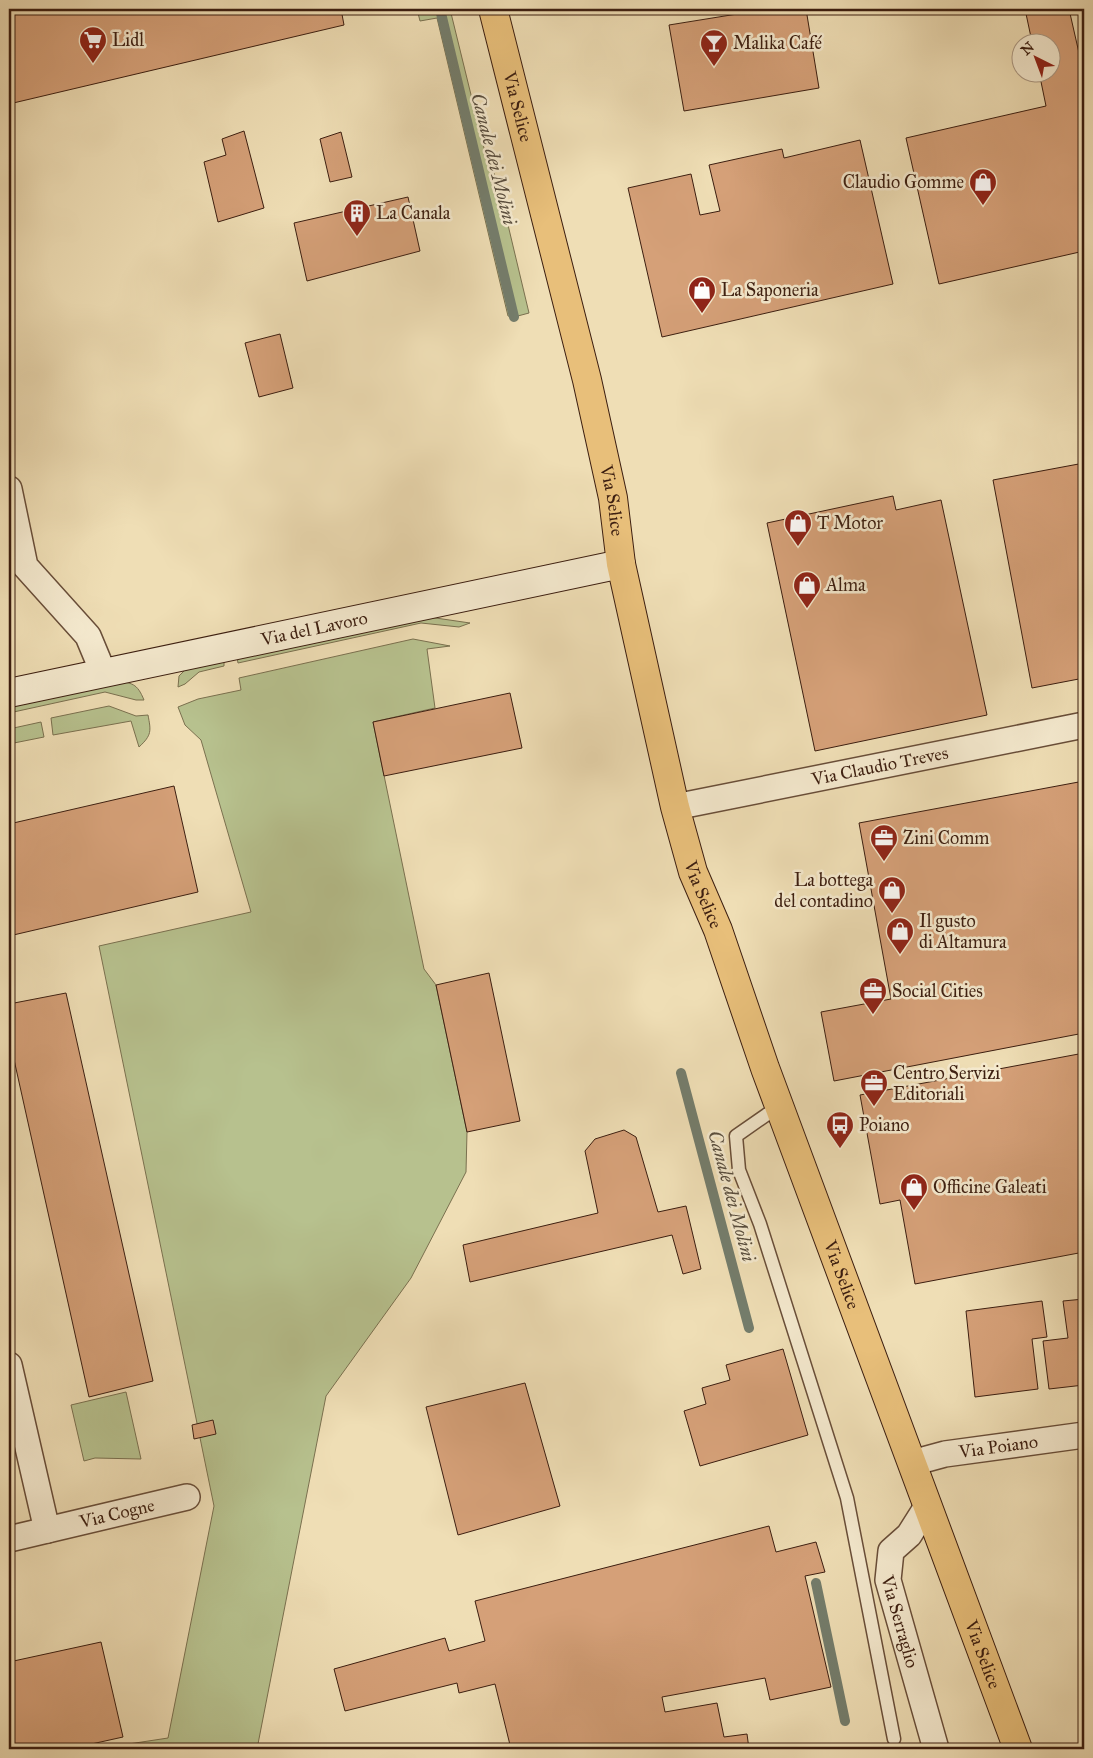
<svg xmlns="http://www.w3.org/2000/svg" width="1093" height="1758" viewBox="0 0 1093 1758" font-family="'IM FELL Great Primer',serif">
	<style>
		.green { fill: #b7c18e; stroke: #7a704f }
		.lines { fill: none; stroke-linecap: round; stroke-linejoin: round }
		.stream { stroke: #747d6c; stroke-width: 10 }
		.building { fill: #d5a078; stroke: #3c1e10 }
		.service-casing { stroke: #694e39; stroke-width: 15 }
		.minor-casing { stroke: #694e39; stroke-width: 28 }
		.secondary-casing { stroke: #3c1e10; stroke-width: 30 }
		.primary-casing { stroke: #3c1e10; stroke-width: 30 }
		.service { stroke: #f5eacf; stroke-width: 12 }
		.minor { stroke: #f5eacf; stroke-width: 25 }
		.secondary { stroke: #f5eacf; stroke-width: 28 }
		.primary { stroke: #e8bf7a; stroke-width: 28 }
		.labels { text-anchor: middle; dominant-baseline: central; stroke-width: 5; stroke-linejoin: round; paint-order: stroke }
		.poi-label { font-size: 18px; fill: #3c1e10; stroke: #f5eacf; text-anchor: start }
		.street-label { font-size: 18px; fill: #3c1e10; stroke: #f5eacf }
		.water-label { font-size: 19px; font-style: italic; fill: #584d3e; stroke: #f5eacf }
	</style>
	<rect width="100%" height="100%" fill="#efdeb5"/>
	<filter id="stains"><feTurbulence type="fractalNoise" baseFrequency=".004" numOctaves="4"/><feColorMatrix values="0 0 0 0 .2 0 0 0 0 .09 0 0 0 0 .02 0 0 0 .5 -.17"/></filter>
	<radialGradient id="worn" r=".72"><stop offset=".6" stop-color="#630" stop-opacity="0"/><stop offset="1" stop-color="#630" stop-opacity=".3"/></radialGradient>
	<path class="green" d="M417 9H450L485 152 498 183 529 313 514 317 508 316 437 18 420 21Z
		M422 616 470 623 459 627 421 623 238 663 237 657Z
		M413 639 450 646 427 649 435 708 373 722 424 969 436 985 467 1132 466 1172 411 1278 326 1396 257 1749H109V1747L168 1738 214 1506 99 946 251 912 201 740 185 725 178 707 198 699 241 690 239 678Z
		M224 659V666L199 672 185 684 178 687 179 676 189 666Z
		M116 681C132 683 137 683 144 700H136L105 692 9 713V704Z
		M109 706 136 716 148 715C151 731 152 735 139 747L131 721 53 735 51 718Z
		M41 722 44 737 9 744V729Z
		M126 1392 141 1459 95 1458 84 1461 71 1405Z"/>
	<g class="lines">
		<path class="stream" d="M440 9 514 317
			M681 1073 749 1328
			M816 1583 845 1721"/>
	</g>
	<path class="building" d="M9 9H341L344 25 9 104Z
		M768 9H806L819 88 684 111 669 25Z
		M1025 9H1069L1084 75V251L939 284 906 138 1046 106 1039 72H1050V42H1032Z
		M244 131 264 208 218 222 204 162 226 155 222 139Z
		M341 132 352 177 330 182 320 139Z
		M860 140 893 284 662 337 628 188 691 174 700 215 720 211 709 165 782 149 784 158Z
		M408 197 420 251 307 281 294 223Z
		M280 334 293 388 259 397 245 343Z
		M1084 463V678L1032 688 993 480Z
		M893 496 896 510 941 500 987 715 815 751 767 523Z
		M510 693 522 748 384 776 373 722Z
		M1084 781V1033L834 1081 821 1012 891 999 859 823Z
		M174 786 198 892 9 936V824Z
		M489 973 520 1121 467 1132 436 985Z
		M66 993 153 1381 89 1397 9 1037V1004Z
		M1084 1053V1252L915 1284 900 1200 880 1204 860 1095Z
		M624 1130 636 1137 658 1212 686 1206 701 1269 683 1274 672 1235 470 1282 463 1245 598 1213 585 1151 595 1139Z
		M1084 1299V1385L1049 1389 1043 1341 1068 1338 1063 1301Z
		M1042 1301 1047 1337 1032 1339 1038 1389 975 1397 966 1311Z
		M783 1349 808 1435 700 1466 684 1411 706 1404 702 1388 730 1380 726 1365Z
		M525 1383 560 1506 458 1535 426 1407Z
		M213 1420 216 1434 194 1439 192 1425Z
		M769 1526 776 1552 816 1542 825 1572 805 1576 831 1687 770 1700 765 1678 662 1697 665 1712 717 1703 724 1737 747 1734 749 1749H511L495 1684 459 1693 457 1683 345 1711 334 1669 445 1638 449 1651 485 1641 475 1601Z
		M101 1642 123 1737 69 1749H9V1662Z"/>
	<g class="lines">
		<g class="service-casing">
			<path id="service" d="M779 1106 736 1136 739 1170 760 1224 847 1498 894 1739"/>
		</g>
		<g class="minor-casing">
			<g id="minor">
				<path d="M9 489 25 566 88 636 103 672"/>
				<path id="s1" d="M675 807 1084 725"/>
				<path d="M9 1365 47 1530"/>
				<path id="s2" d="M912 1463 945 1454 1084 1435"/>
				<path id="s3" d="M928 1505 909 1535 891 1551 888 1580 936 1749"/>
				<path id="s4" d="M9 1539 187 1497"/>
			</g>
		</g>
		<g class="secondary-casing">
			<g id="secondary">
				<path id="s5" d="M9 693 621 564"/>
			</g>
		</g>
		<g class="primary-casing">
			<g id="primary">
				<path id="s6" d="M493 9 587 380 613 498 621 564 675 807 693 872 718 930 765 1068 1018 1749"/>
			</g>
		</g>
		<use href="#service" class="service"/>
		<use href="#minor" class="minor"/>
		<use href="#secondary" class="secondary"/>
		<use href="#primary" class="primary"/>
	</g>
	<defs>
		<g id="supermarket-pin" transform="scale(1.4375)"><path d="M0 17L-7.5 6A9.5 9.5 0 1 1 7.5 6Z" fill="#8f2418" stroke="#f5eacf"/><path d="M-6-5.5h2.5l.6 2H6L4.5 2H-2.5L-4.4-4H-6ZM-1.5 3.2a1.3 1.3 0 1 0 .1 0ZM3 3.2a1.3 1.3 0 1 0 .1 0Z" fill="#fff"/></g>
		<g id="bar-pin" transform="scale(1.4375)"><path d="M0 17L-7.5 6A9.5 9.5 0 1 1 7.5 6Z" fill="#8f2418" stroke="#f5eacf"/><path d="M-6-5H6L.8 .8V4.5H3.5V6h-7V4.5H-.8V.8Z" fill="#fff"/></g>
		<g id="shop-pin" transform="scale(1.4375)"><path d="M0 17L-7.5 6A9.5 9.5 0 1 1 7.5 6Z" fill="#8f2418" stroke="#f5eacf"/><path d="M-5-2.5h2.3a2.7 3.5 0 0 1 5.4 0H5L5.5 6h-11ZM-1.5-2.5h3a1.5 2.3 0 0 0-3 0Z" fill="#fff"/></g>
		<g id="building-pin" transform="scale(1.4375)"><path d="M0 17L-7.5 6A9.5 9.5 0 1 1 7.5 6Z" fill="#8f2418" stroke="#f5eacf"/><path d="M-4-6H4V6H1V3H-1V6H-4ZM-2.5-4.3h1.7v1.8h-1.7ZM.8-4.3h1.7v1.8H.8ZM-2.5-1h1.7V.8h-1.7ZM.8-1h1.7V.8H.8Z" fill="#fff"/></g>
		<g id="office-pin" transform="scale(1.4375)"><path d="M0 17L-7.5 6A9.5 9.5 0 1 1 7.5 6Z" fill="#8f2418" stroke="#f5eacf"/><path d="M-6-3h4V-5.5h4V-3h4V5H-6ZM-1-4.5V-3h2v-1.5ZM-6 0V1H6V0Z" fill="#fff"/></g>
		<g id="bus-pin" transform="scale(1.4375)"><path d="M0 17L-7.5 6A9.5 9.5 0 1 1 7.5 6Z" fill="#8f2418" stroke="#f5eacf"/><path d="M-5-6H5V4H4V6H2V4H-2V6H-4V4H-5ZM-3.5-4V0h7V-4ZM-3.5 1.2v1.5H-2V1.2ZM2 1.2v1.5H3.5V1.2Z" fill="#fff"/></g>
	</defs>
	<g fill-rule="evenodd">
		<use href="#supermarket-pin" x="93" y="40"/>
		<use href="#bar-pin" x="714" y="43"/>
		<use href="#shop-pin" x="983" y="182"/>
		<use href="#building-pin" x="357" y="213"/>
		<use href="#shop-pin" x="702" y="290"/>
		<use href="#shop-pin" x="798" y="523"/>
		<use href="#shop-pin" x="807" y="585"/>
		<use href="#office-pin" x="884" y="838"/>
		<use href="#shop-pin" x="892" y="890"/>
		<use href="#shop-pin" x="900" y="931"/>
		<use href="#office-pin" x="873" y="991"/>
		<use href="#office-pin" x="874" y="1083"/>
		<use href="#bus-pin" x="840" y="1125"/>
		<use href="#shop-pin" x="914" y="1187"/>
	</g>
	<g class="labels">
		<g class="poi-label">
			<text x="112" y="40">Lidl</text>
			<text x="733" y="43">Malika Café</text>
			<text x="964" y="182" text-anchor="end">Claudio Gomme</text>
			<text x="376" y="213">La Canala</text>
			<text x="721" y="290">La Saponeria</text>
			<text x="817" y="523">T Motor</text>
			<text x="826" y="585">Alma</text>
			<text x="903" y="838">Zini Comm</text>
			<text x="873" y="880" text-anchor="end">La bottega<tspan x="873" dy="21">del contadino</tspan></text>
			<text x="919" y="921">Il gusto<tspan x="919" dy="21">di Altamura</tspan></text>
			<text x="892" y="991">Social Cities</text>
			<text x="893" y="1073">Centro Servizi<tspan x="893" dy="21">Editoriali</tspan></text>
			<text x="859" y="1125">Poiano</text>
			<text x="933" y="1187">Officine Galeati</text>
		</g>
		<g class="street-label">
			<text stroke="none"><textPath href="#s6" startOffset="101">Via Selice</textPath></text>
			<text stroke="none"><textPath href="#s6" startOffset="506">Via Selice</textPath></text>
			<text stroke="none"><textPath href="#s5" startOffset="312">Via del Lavoro</textPath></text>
			<text stroke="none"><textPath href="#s1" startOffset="209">Via Claudio Treves</textPath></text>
			<text stroke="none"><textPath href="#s6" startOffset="911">Via Selice</textPath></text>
			<text stroke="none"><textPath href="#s6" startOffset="1316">Via Selice</textPath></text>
			<text stroke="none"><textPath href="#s2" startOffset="88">Via Poiano</textPath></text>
			<text stroke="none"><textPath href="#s4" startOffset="111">Via Cogne</textPath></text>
			<text stroke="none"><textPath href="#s3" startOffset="132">Via Serraglio</textPath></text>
			<text stroke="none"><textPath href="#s6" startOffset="1721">Via Selice</textPath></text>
		</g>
		<g class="water-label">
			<text transform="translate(494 159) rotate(76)">Canale dei Molini</text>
			<text transform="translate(732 1196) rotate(75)">Canale dei Molini</text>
		</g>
	</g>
	<rect width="1093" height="1758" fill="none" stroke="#efdeb5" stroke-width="30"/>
	<rect x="10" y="10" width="1073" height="1738" fill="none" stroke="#3c1e10" stroke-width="2.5"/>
	<rect x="15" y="15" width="1063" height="1728" fill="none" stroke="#3c1e10"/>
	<g transform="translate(1036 58) rotate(318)"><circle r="24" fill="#f5eacf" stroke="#ab9883"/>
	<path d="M0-4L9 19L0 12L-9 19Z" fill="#8f2418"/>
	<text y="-8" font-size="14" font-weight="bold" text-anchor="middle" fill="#3c1e10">N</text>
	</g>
	<rect width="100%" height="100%" filter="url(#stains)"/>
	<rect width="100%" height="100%" fill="url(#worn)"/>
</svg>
